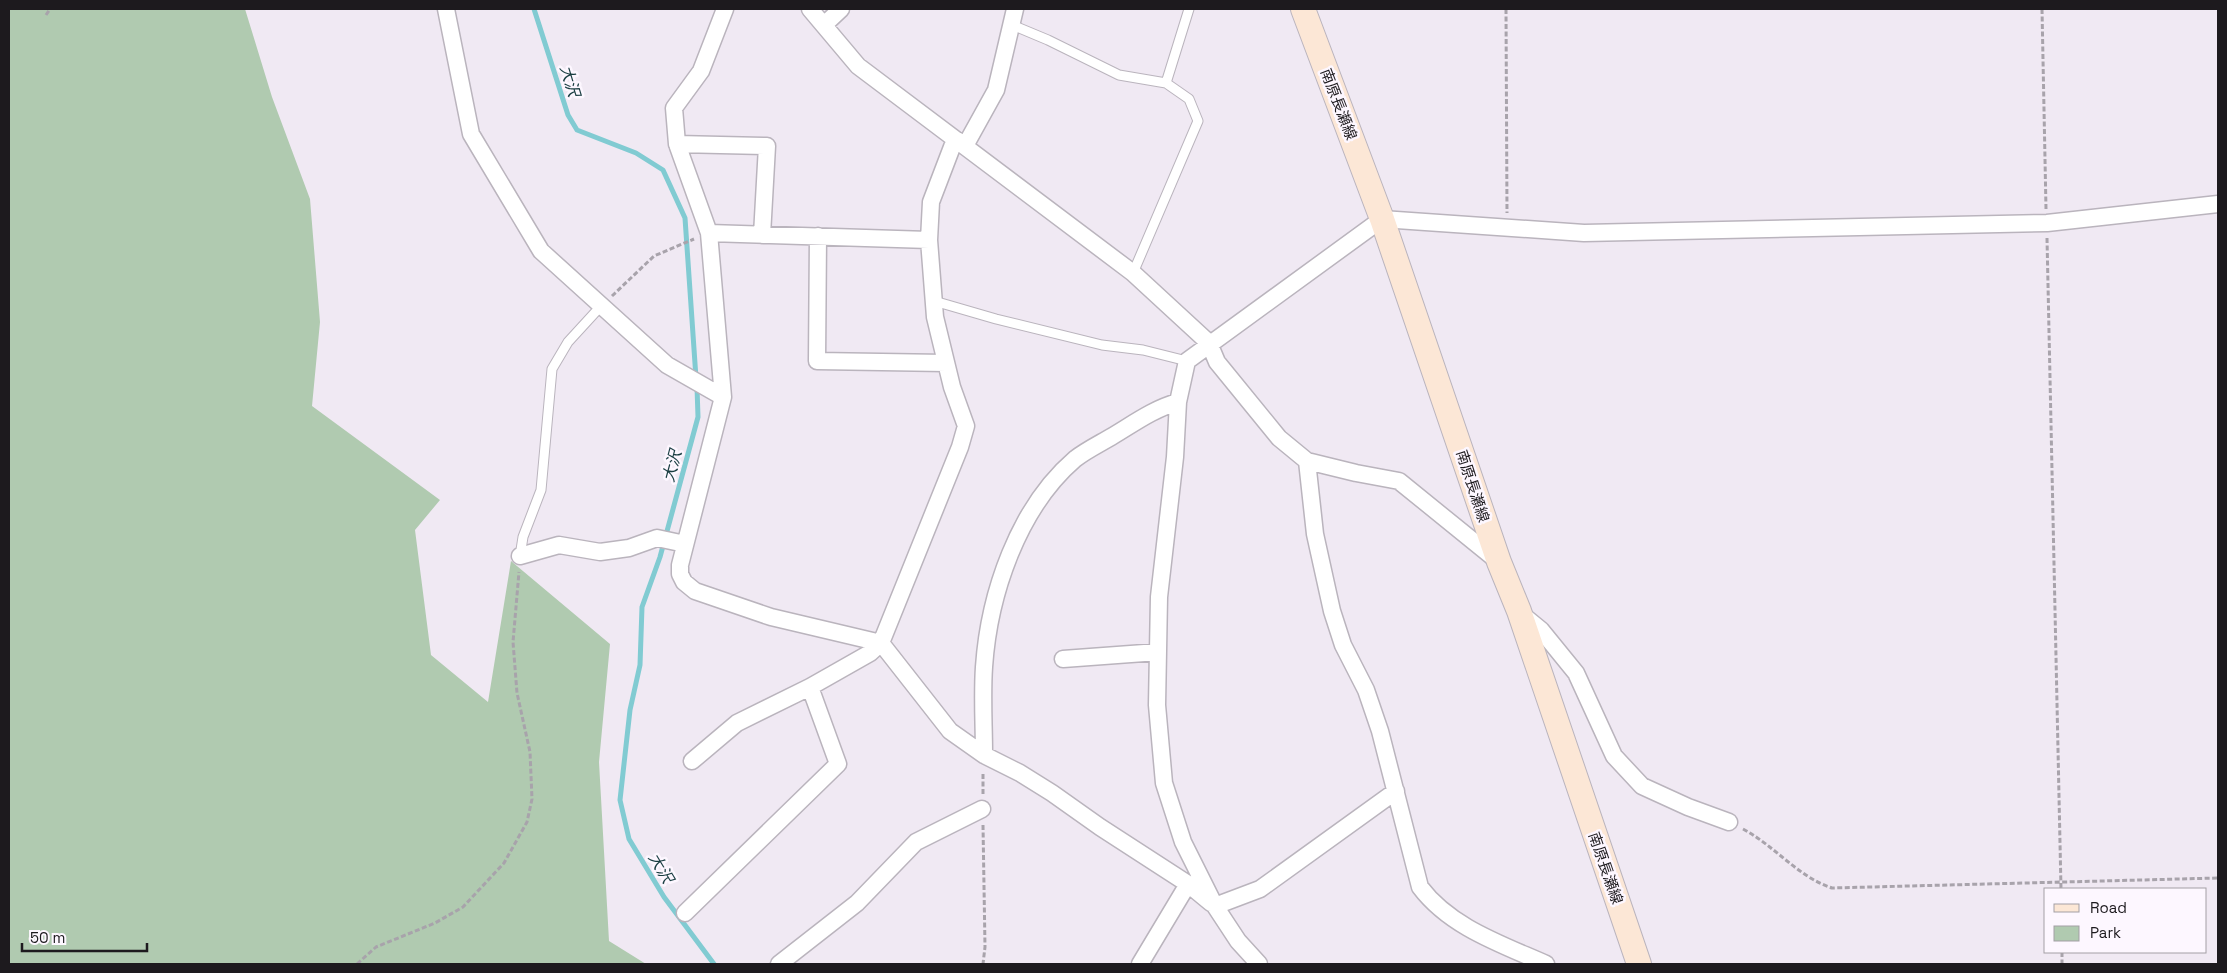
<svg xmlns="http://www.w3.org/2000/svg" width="2227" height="973" viewBox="0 0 2227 973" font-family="'Space Grotesk','Noto Sans JP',sans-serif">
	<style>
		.green { fill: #b0cab0 }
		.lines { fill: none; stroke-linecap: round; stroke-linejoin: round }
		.stream { stroke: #81cbd2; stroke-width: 5 }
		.lane-casing { stroke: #bab4bd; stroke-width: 11 }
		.street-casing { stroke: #bab4bd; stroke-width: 19 }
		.secondary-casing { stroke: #bab4bd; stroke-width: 26 }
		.path { stroke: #a8a3ab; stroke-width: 3; stroke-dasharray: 5 2.5; stroke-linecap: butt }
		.lane { stroke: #fff; stroke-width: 9 }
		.street { stroke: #fff; stroke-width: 16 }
		.secondary { stroke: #fce7d6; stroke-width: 24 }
		.labels { text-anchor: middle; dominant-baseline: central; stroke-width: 5; stroke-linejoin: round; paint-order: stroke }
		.street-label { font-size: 15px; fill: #1d1a1e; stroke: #fdf7ff }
		.water-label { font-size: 16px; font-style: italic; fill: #193d41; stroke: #fdf7ff }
	</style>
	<rect width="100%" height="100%" fill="#f0e9f3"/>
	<path class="green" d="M9 9H245L272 97 310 199 320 322 312 406 440 500 415 530 431 655 488 702 511 561 610 644 599 762 609 941 646 964H9Z"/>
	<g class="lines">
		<path class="stream" d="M534 9 568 115 577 130 636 153 663 170 685 218 696 378
			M697 387 698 417 660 557 642 607 640 665 630 710 620 800 629 839 664 897 714 964"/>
		<g class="lane-casing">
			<path id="lane" d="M1012 25 1048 40 1119 75 1166 83 1189 99 1198 121 1133 273
				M1166 83 1189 9
				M934 301 996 319 1102 345 1143 350 1187 361
				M520 556 523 537 541 490 552 369 568 342 601 306"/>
		</g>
		<g class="street-casing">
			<path id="street" d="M446 9 471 134 541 251 667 365 723 397
				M725 9 701 71 674 108 677 144 709 233 723 397 680 565V574L684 582 695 591 771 617 881 643 950 731 984 755 1020 773 1052 793 1100 827 1188 884 1211 903
				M810 9 858 66 1133 273 1209 343 1217 362 1279 438 1307 461 1356 473 1399 481 1499 562
				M824 25 841 9
				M677 144 767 146 762 235
				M965 146 996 90 1015 9
				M709 233 929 240
				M818 236 817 361 946 363
				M1307 461 1315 534 1332 611 1343 645 1366 690 1380 731 1420 887C1450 927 1501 944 1546 964
				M520 556 559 545 600 552 629 548 657 538 685 544
				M1519 612 1541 630 1576 673 1614 756 1642 786 1688 807 1729 822
				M1063 659 1158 652
				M984 755C984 726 982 696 984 667 989 594 1018 508 1075 459 1085 451 1099 444 1111 437 1133 424 1153 409 1178 402
				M692 761 737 723 810 687 870 653 881 643 960 447 966 426 952 387 935 317 929 240 931 202 952 147 957 140
				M1215 906 1260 889 1396 791
				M685 913 838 764 810 687
				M779 964 857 903 916 842 982 809
				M1140 964 1188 884
				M1259 964 1238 941 1215 906 1183 842 1164 783 1157 705 1159 597 1175 457 1178 402 1187 361 1382 219 1584 233 2047 223 2218 204"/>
		</g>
		<g class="secondary-casing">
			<path id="secondary" d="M1303 9 1382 219 1499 562 1519 611 1639 964"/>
		</g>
		<path class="path" d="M1506 9 1507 213
			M2042 9 2046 209
			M46 15 50 9
			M2047 238 2061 889
			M612 296 654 256 694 239
			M983 794V773
			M983 825 985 947 983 964
			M1743 829C1775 846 1798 877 1832 888L2218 878
			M2062 952V964
			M357 964 376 947 435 923 463 907 504 863 527 822 532 799 530 752 517 693 513 642 519 572"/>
		<use href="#lane" class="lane"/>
		<use href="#street" class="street"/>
		<use href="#secondary" class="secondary"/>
	</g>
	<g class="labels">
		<g class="street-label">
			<text transform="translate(1339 104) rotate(69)">南原長瀬線</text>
			<text transform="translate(1473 486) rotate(72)">南原長瀬線</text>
			<text transform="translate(1606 868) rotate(71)">南原長瀬線</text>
		</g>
		<g class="water-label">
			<text transform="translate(570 81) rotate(73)">大沢</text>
			<text transform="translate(672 466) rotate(-75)">大沢</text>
			<text transform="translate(661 868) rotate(59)">大沢</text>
		</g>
	</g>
	<rect width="2227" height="973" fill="none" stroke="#1d1a1e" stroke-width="20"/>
	<rect x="2044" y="888" width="162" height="65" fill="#fdf7ff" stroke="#a39fa5"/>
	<rect x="2054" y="904" width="25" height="8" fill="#fce7d6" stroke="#a39fa5"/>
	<text x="2090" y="913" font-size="15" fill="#1d1a1e">Road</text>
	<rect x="2054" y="926" width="25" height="15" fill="#b0cab0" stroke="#a39fa5"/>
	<text x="2090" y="938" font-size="15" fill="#1d1a1e">Park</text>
	<path d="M22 943v8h125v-8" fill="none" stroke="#1d1a1e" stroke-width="2.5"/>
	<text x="30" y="943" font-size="15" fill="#1d1a1e" stroke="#fdf7ff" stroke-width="4" paint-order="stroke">50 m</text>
</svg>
